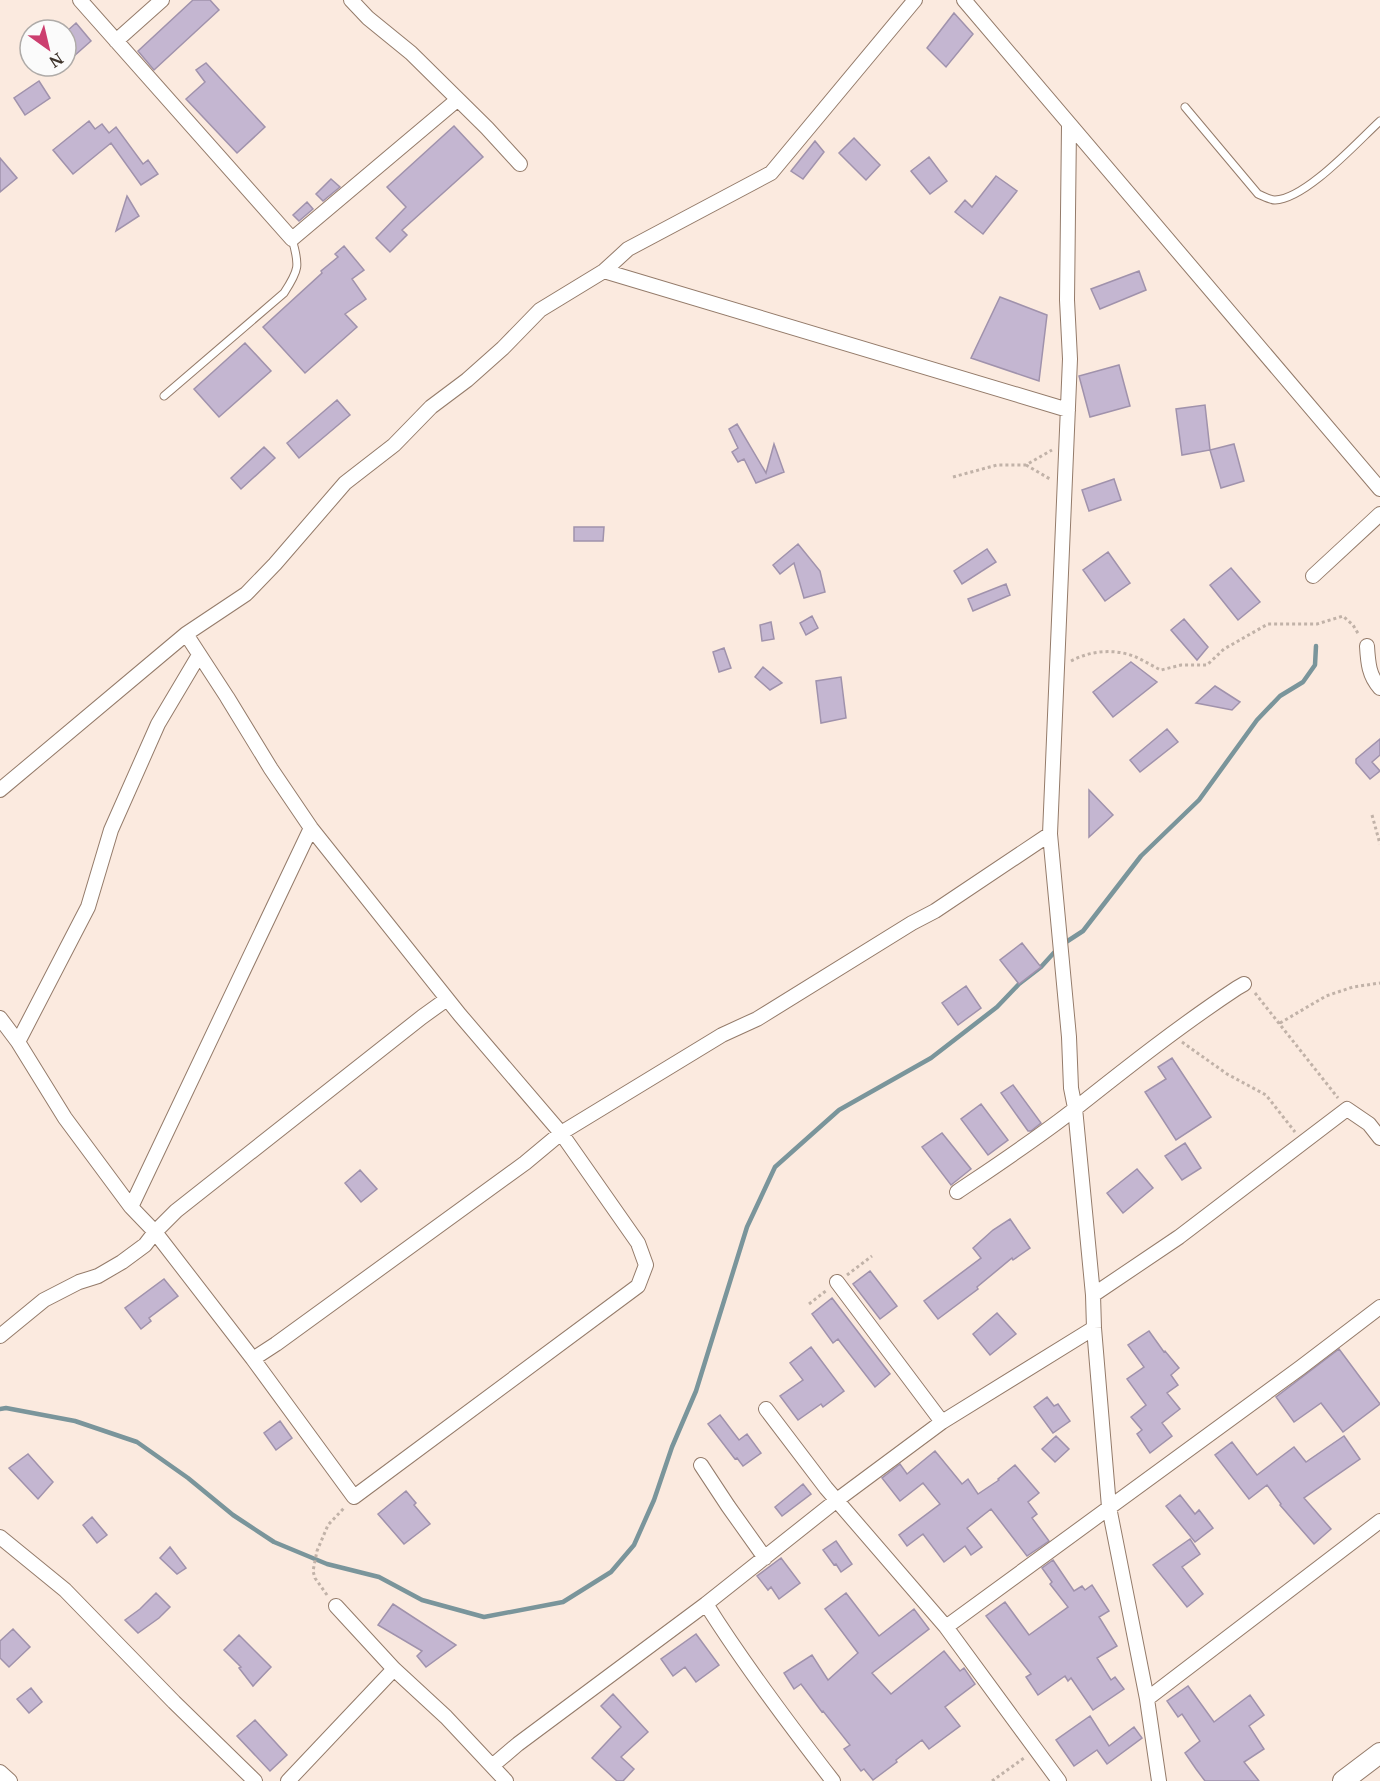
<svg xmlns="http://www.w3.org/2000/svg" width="1380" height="1781" viewBox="0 0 1380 1781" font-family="'Noto Serif',serif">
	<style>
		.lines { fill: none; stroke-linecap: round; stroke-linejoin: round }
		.stream { stroke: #7a959b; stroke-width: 4.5 }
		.building { fill: #c4b6d1; stroke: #a092ac; stroke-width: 1.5 }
		.lane-casing { stroke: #947b6a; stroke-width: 9 }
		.street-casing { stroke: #947b6a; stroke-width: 16 }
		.secondary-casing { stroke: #947b6a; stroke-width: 22 }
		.path { stroke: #c1b2a8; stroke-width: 3; stroke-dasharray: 3 3; stroke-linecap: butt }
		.lane { stroke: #fff; stroke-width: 7 }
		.street { stroke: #fff; stroke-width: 14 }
		.secondary { stroke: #fff; stroke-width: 20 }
	</style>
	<rect width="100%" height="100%" fill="#fbeadf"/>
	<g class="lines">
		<path class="stream" d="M0 1409 6 1408 75 1421 137 1442 188 1478 233 1515 274 1542 327 1564 379 1577 422 1600 484 1617 563 1602 611 1572 634 1545 654 1500 672 1447 696 1391 747 1227 775 1167 839 1110 931 1058 997 1007 1019 984 1041 967 1060 946 1083 931 1141 856 1199 800 1257 720 1280 696 1303 682 1315 665 1316 646"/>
	</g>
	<path class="building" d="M193 0H210L219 10 154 70 138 51Z
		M954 13 973 34 946 67 927 48Z
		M76 23 91 41 66 63V32Z
		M206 63 265 127 237 153 186 99 205 82 196 70Z
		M39 81 50 98 25 115 14 98Z
		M89 121 95 129 102 124 109 133 116 127 143 164 148 160 158 174 141 185 111 143 73 174 53 150Z
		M454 126 483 157 402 230 407 235 390 252 376 238 406 207 387 187Z
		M854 138 880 165 866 180 839 153Z
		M815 141 824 152 803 179 791 171Z
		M929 157 947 181 930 194 911 171Z
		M0 158 17 178 0 192Z
		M996 176 1017 191 983 234 955 212 965 200 972 207Z
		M331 179 340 187 323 201 316 194Z
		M127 196 139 216 116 231Z
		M307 202 313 209 299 221 293 215Z
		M344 246 364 270 352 279 366 299 345 314 357 327 305 373 263 327 322 273 321 271 338 257 335 254Z
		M1139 271 1146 290 1100 309 1091 289Z
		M1000 297 1047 315 1039 381 971 358Z
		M245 343 271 371 219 417 194 389Z
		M1119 365 1130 406 1090 417 1079 376Z
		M337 400 350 415 299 458 287 443Z
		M1205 405 1210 450 1182 455 1176 409Z
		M737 424 766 473 774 444 784 472 756 483 744 459 738 462 732 452 738 448 729 429Z
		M1234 444 1244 481 1221 488 1210 450Z
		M264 447 275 458 241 489 231 478Z
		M1114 479 1121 500 1089 511 1082 490Z
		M574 527H604L603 541H574Z
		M798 544 820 571 825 592 804 598 794 563 780 574 773 565Z
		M987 549 996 562 962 584 954 571Z
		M1108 552 1130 583 1105 601 1083 570Z
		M1231 568 1260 602 1238 620 1210 585Z
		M1006 584 1010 595 973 611 968 599Z
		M812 616 818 628 806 635 800 623Z
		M1184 619 1208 647 1197 660 1171 630Z
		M771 622 774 639 762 641 760 625Z
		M724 648 731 668 719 672 713 652Z
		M1131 662 1157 682 1113 717 1093 692Z
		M763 667 782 683 770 690 755 677Z
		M841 677 846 718 821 723 816 681Z
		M1215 686 1240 702 1232 710 1196 703Z
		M1167 729 1178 742 1140 772 1130 760Z
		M1380 739V755L1372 762 1380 771 1370 779 1356 763V759Z
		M1089 790 1113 815 1089 837Z
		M1022 943 1041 967 1019 984 1000 960Z
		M966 986 981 1008 958 1025 942 1003Z
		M1172 1058 1211 1117 1176 1140 1145 1092 1166 1079 1158 1067Z
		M1013 1085 1041 1123 1031 1131H1028L1001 1093Z
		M981 1104 1008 1140 988 1155 961 1119Z
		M942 1133 971 1169 951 1185 922 1147Z
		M1185 1143 1201 1168 1182 1180 1165 1156Z
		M1137 1169 1153 1188 1123 1213 1107 1193Z
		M360 1170 377 1189 361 1202 345 1183Z
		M1010 1219 1030 1248 1013 1260 1012 1258 977 1287 978 1289 938 1319 924 1301 981 1258 973 1248 993 1230Z
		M870 1271 897 1306 880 1319 853 1284Z
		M164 1279 178 1296 149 1318 151 1321 141 1329 125 1308Z
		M832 1298 890 1374 875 1387 838 1339 833 1343 812 1314Z
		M997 1313 1016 1334 990 1355 973 1334Z
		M1149 1331 1164 1352 1165 1351 1179 1368 1171 1375 1178 1385 1167 1393 1180 1409 1162 1423 1172 1436 1150 1453 1137 1434 1142 1430 1131 1417 1146 1405 1127 1379 1144 1367 1128 1345Z
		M811 1347 844 1391 823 1407 821 1404 798 1420 780 1396 803 1380 790 1363Z
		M1339 1349 1380 1404 1343 1432 1321 1403 1294 1422 1276 1397Z
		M1047 1397 1054 1406 1058 1404 1070 1421 1053 1433 1034 1407Z
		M720 1415 739 1440 747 1434 761 1453 743 1466 737 1458 735 1459 708 1424Z
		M280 1421 292 1438 276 1450 264 1433Z
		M1056 1436 1069 1449 1055 1462 1042 1449Z
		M1344 1436 1360 1459 1304 1498 1331 1529 1314 1544 1280 1505 1281 1504 1267 1485 1249 1499 1215 1455 1232 1442 1257 1475 1294 1447 1306 1462Z
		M935 1451 962 1484 968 1479 978 1494 999 1480 998 1479 1015 1465 1039 1493 1028 1502 1037 1514 1032 1518 1049 1541 1027 1556 991 1509 967 1528 982 1547 971 1555 965 1546 944 1562 923 1534 907 1546 899 1535 940 1504 923 1483 900 1501 882 1478 900 1464 907 1474Z
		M28 1454 53 1482 38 1499 9 1468Z
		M803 1484 811 1494 782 1516 775 1507Z
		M406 1491 416 1503 414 1505 430 1524 404 1544 378 1514Z
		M1180 1495 1195 1514 1199 1510 1213 1528 1195 1542 1166 1506Z
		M92 1517 107 1535 97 1543 83 1525Z
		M1190 1539 1200 1554 1182 1567 1203 1594 1187 1607 1153 1565Z
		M836 1541 852 1564 841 1572 836 1564 834 1565 823 1550Z
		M170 1547 186 1568 177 1574 160 1558Z
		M781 1558 800 1583 779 1599 771 1587 768 1590 757 1576Z
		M1053 1560 1074 1591 1082 1586 1085 1590 1092 1585 1109 1611 1099 1617 1117 1646 1097 1658 1111 1680 1115 1677 1124 1689 1093 1710 1071 1678 1068 1681 1065 1676 1038 1695 1026 1677 1031 1674 986 1616 1005 1602 1029 1635 1068 1607 1050 1584 1052 1582 1042 1568Z
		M156 1593 170 1607 159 1618 138 1633 125 1620 140 1609Z
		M846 1593 879 1636 914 1609 929 1629 872 1673 891 1694 944 1651 960 1671 964 1668 975 1684 945 1707 960 1726 929 1749 922 1740 896 1760 897 1762 873 1780 864 1769 861 1771 844 1749 850 1745 823 1711 822 1712 801 1684 794 1689 784 1673 812 1655 828 1680 858 1653 825 1609Z
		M393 1604 456 1645 426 1667 417 1656 422 1651 378 1625Z
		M13 1629 30 1647 9 1667 0 1658V1641Z
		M696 1634 719 1665 696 1682 685 1667 673 1676 661 1659Z
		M239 1635 271 1667 253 1686 239 1668 241 1667 224 1650Z
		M1188 1686 1214 1722 1250 1695 1264 1715 1249 1726 1264 1749 1244 1762 1259 1781H1205L1196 1769 1185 1753 1200 1741 1182 1714 1178 1717 1167 1701Z
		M31 1688 42 1702 29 1713 17 1699Z
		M613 1694 648 1732 621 1757 634 1769 623 1781H617L592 1758 621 1727 601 1706Z
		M1090 1716 1109 1746 1134 1727 1142 1738 1107 1764 1097 1750 1074 1766 1056 1740Z
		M255 1720 287 1755 270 1771 237 1736Z"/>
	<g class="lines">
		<g class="lane-casing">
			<path id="lane" d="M1185 107 1258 194C1263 196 1270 200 1275 200 1306 199 1357 142 1380 121
				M164 396 284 293C299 270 300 266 292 239"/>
		</g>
		<g class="street-casing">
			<path id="street" d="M80 0 292 239 457 100
				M351 0 368 18 411 53 487 128 520 164
				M964 0 1380 489
				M116 41 162 0
				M1069 126 1067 300 1070 359 1050 834 1069 1037 1071 1088 1075 1108 1093 1295 1094 1328 1109 1507 1147 1699 1159 1781
				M604 271 1068 410
				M1313 576 1380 514
				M186 634 227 697 271 769 311 828 460 1015 561 1133 638 1243 646 1265 638 1286 354 1497 253 1359 155 1232 131 1207 311 828
				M1367 646C1368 663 1369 676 1380 688
				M0 790 186 634 246 594 275 564 345 483 394 445 431 407 467 380 503 348 540 310 604 271 628 249 771 173 915 0
				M0 1018 18 1042
				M957 1192C997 1165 1038 1138 1076 1108 1129 1066 1181 1025 1237 988L1244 984
				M131 1207 65 1118 18 1042 88 907 111 830 158 724 199 655
				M837 1282 942 1422
				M1093 1295 1179 1237 1347 1109 1369 1124 1380 1138
				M0 1336 44 1300 79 1282 98 1276 122 1262 145 1245 155 1232 176 1211 422 1017 447 999
				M253 1359 276 1344 525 1163 561 1133 722 1035 757 1019 912 923 935 911 1050 834
				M766 1409 826 1488 946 1627 1059 1781
				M701 1465 728 1506 765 1558
				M0 1537 65 1590 174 1702 255 1781
				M706 1604C745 1666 788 1723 833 1781
				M336 1606 394 1669 446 1717 506 1781
				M946 1627 1300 1368 1380 1307
				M1147 1699 1380 1521
				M492 1766 518 1744 706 1604 837 1500 942 1422 1094 1328
				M0 1772 10 1781
				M288 1781 394 1669"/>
		</g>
		<g class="secondary-casing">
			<path id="secondary" d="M1343 1781 1380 1753"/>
		</g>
		<path class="path" d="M1026 465 1050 479
			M953 477 997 465H1026L1052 450
			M1071 661C1088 652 1108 649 1127 654 1139 657 1150 665 1161 670L1181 665H1207L1224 649 1268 624H1317L1343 616 1353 625 1359 635
			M1372 815 1380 844
			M1255 993 1338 1098
			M1280 1023 1326 996 1353 987 1380 983
			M1182 1042 1227 1074 1266 1095 1295 1132
			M847 1275 872 1256
			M809 1304 827 1290
			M327 1595 315 1578 313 1571 317 1551 328 1525 345 1507
			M992 1781 1024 1758"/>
		<use href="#lane" class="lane"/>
		<use href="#street" class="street"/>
		<use href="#secondary" class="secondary"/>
	</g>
	<g transform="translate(48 48) rotate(146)"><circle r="28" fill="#fbfbfb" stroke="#afaba8" stroke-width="1.5"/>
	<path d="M0-4.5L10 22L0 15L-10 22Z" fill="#cc3f6f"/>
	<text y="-9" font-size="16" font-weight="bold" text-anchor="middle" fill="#3e342c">N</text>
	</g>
</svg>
